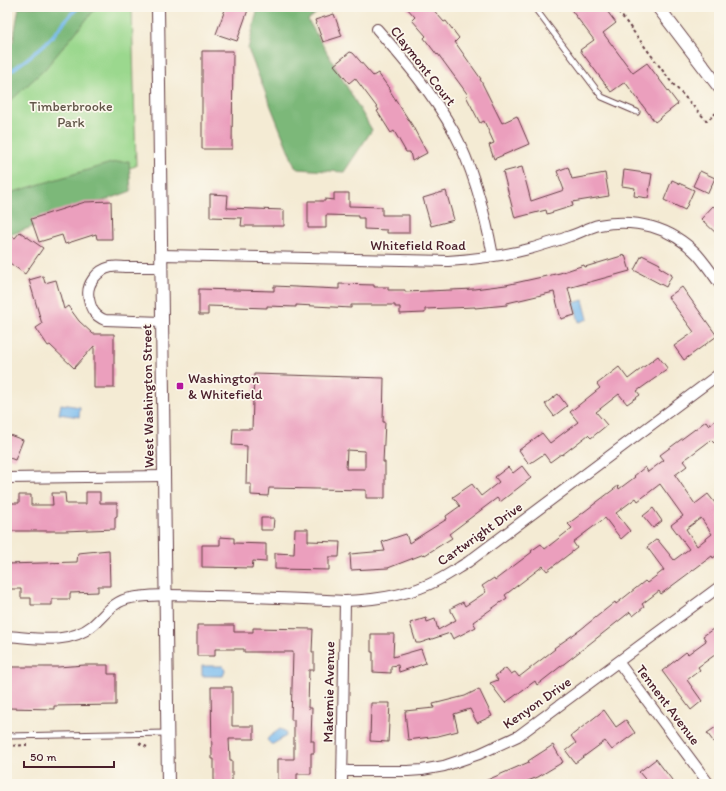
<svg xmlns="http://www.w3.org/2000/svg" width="726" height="791" viewBox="0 0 726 791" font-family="Itim,sans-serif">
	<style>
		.green { fill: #9bd88e; stroke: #727c5c }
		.forest { fill: #7cb879; stroke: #636c52 }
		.water { fill: #7abcef; stroke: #626e8d }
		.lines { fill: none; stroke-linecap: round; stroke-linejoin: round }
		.stream { stroke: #7abcef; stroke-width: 3.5 }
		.building { fill: #eb9fbd; fill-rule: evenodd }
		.service-casing { stroke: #643e44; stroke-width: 7 }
		.minor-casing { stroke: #643e44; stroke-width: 12 }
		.tertiary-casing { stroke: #643e44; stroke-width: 14 }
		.path { stroke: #643e44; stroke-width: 2; stroke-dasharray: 3 3; stroke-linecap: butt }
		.service { stroke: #fff; stroke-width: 5 }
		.minor { stroke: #fff; stroke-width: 10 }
		.tertiary { stroke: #fff; stroke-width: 12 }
		.poi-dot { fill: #b5179e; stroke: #fbf7ec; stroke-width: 1.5 }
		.labels { text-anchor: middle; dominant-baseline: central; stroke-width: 3.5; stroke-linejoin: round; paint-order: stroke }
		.street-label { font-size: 14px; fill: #4a1f2b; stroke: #fbf7ec }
		.park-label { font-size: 14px; fill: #625649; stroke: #fbf7ec }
		.poi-label { font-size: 14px; fill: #4a1f2b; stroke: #fbf7ec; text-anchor: start }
	</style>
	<rect width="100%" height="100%" fill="#fbf7ec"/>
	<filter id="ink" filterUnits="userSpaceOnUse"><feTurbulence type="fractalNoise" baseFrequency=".025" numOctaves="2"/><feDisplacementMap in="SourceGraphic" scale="8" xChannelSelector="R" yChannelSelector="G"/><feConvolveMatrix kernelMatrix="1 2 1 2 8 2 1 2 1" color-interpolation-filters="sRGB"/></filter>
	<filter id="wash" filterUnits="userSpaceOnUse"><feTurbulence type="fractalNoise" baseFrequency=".012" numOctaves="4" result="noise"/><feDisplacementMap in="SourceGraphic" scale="16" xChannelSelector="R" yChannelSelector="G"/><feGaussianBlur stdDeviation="0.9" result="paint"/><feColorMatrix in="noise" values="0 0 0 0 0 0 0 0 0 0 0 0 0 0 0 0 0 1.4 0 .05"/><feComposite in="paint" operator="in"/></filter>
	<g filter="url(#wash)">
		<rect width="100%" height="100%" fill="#f4ebd4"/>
		<path class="green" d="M71 7H132L136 166 7 206V62Z"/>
		<path class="forest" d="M19 7H97L44 70 7 104V47L13 42Z
			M258 7H324L308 20 372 130 344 172 298 169 295 167 248 49Z
			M129 161 131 191 7 236V194L111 163Z"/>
		<path class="water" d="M583 300 588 319 579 322 574 303Z
			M61 404 80 407 79 417 59 414Z
			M202 666H223L225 671 223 676H202Z
			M280 729 285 731 286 736 273 744H271L267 740 269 737Z"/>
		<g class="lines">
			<path class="stream" d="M7 74C21 63 36 53 48 41 59 30 67 16 79 7"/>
		</g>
		<g id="blocks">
			<path class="building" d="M226 7H249L237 41 216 34Z
				M406 7H431L444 22 446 21 459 38 455 42 481 79H480L502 123 517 116 529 144 494 159 489 145 494 143 484 121 480 123 466 96 468 95 438 54 437 55 424 38 426 36 412 20 415 17Z
				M569 7H604L616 23 603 33 633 73 647 63 678 104 655 122 625 82 611 92 580 50 594 40Z
				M334 14 342 36 323 42 315 20Z
				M202 51H233L232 149H202Z
				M350 52 353 53 373 76 378 73 391 91H390L412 125 427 153 412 161 410 152H406L394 131 391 133 377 111 379 110 355 78 349 83 334 65Z
				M522 167 531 201 564 190 557 171 568 167 572 179 605 173 609 196 572 202 573 206 547 214 546 210 515 218 503 172Z
				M624 170 652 174 648 198 634 196 635 188 622 186Z
				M700 171 715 178 708 193 693 186Z
				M672 180 694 190 685 210 664 200Z
				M446 191 454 220 431 226 423 198Z
				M334 193H349V206L382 207V215H409V233H387V230L364 229V218H358V216L326 215V228H308V201H325V199L334 200Z
				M210 194 228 195 227 208 284 210V226H241L242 218 210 217Z
				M111 201 112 239H97L96 234 65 244 62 235 39 242 31 219 85 202Z
				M713 206 719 211V236L701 219Z
				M20 232 43 248 25 274 7 261V233L15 238Z
				M625 255 630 271 568 288 575 315 561 319 554 292 507 303V305L475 308V307L425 309V313L400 314V307H395V305H351V308L296 305V307L267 306V308L208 306V315H199V289L274 291V286L339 289V284L374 285V287H388V290H405V292L474 289 506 285 560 273 584 265 585 267Z
				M642 255 660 264 659 267 672 275 666 287 634 270Z
				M43 276 45 283 56 280 64 309 68 306 79 321 93 334H114V388H94V346L74 368 50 345 48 346 36 328 42 324 29 280Z
				M682 287 717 336 684 360 674 346 694 332 668 297Z
				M658 356 668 369 637 391 640 395 627 404 619 394 596 412 607 425 591 438 588 435 562 455 561 454 550 462 544 454 529 464 519 450 542 433 550 443 578 422 570 412 600 388 597 384 619 367 628 379Z
				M254 374 384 378 383 422H385L383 462H385V498H366V490L269 488 268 496 251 495V484H246L247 446 232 445 233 429H252ZM347 450 365 451V469H346Z
				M558 394 567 406 554 416 545 404Z
				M719 418V439L714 443 711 440 683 461 687 466 675 475 695 504 708 494 719 508V554L713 558 712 556 661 594 659 591 642 604 644 607 633 616 630 612 537 685 535 681 505 703 490 683 498 680 495 676 506 668 511 674 515 672 519 677 555 649 554 648 580 630 615 602 616 604 645 581 647 583 664 570 647 547 657 539 674 560 689 549 671 525 683 516 660 484 638 501 636 498 616 513 630 531 621 539 605 518 573 542 577 548 547 571 543 566 505 595 507 598 473 622 476 627 453 639 450 633 420 643H416L410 623 426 618 427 622 435 619 438 630 456 620 451 611V608L463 602 465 606 486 592 482 586 494 578 495 580 532 552 531 551 541 544 545 549 572 528 568 524 597 502 618 486 619 489 635 477 634 476 645 467 648 472 664 460 660 455 706 421 709 425ZM701 518 712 534 697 546 686 529Z
				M7 434 23 440 15 460 7 457Z
				M522 466 531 478 500 502 497 498 449 534 452 538 425 555 424 554 388 568 351 570 350 554 385 551 382 542 406 534 409 543 447 519 446 516 460 506 453 497 472 484 481 496 499 482 495 477 508 467 513 473Z
				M86 492H100V503H117V516L115 517V529L64 531H7V503H19V495H31V505H53L52 493H65L66 504H86Z
				M653 508 662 521 653 528 643 516Z
				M261 518H274L273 530H261Z
				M295 529H308V541L340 542 339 557H329V570L275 569V553L294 554Z
				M220 537 234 538V543L266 544V562L253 561 252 568 202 567V545H220Z
				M109 550 110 586H98V592L70 593V599H52V605H31V598H21V589H7V564L77 562 78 553Z
				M197 625H234V632H253V628L313 629 312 652H314V670H309L308 708H312L311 741H314V753H311V774H297V784H278V759H294V720H291L293 652H244V649H215V656H197Z
				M713 629 719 638V652L698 667 700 670 687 680 702 701 691 710 662 671 686 652 688 654 706 641 703 636Z
				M371 634H394L393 657 421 649 426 663 399 672 398 665 391 666V673L373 672V652H371Z
				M85 665H108V674H116V705L54 706V709L7 708V667H58Z
				M211 687H232V726H254V739H229L230 760H232V784H214V759H212Z
				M479 689 492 716 477 723 470 709 454 714 458 731 438 736 408 740 405 711 434 708 433 704 465 696Z
				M371 703H390L388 742 370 741Z
				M604 710 616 727 626 720 635 733 612 750 605 741 575 763 566 751 576 743 571 736Z
				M719 725V749L707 733Z
				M553 745 563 762 538 777 520 784H478L529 762 528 761Z
				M656 759 675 784H649L639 772Z"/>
		</g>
	</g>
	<g filter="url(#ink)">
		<use href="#blocks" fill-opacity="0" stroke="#643e44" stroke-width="1"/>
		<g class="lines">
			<g class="service-casing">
				<path id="service" d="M542 7 537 11 602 97 637 112
					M7 736 167 733"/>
			</g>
			<g class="minor-casing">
				<path id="minor" d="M377 29C405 61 433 94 454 132 474 170 485 213 493 256
					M161 255 448 261C475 259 503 256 529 249 543 245 557 241 570 236 580 233 589 227 599 225 635 218 671 227 697 254 705 263 712 273 719 283
					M161 267C150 267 138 267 127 267 122 267 116 266 111 267 97 270 85 285 89 299 91 310 95 316 105 320L162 322
					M7 478 164 476
					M7 636C36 638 68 645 92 626 105 615 113 601 131 598 155 593 188 596 213 596 257 597 301 598 345 601 376 600 410 595 438 580 448 575 458 568 468 562L719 374
					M619 663 709 784
					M342 771H408L422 770 444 766 479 754 518 736 719 587
					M342 784 345 601"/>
			</g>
			<g class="tertiary-casing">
				<path id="tertiary" d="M158 7 168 784
					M658 7 719 87"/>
			</g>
			<path class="path" d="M615 7 672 83 707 121 716 113
				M139 743 147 747
				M7 746 27 745"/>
			<use href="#service" class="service"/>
			<use href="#minor" class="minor"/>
			<use href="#tertiary" class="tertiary"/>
		</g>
	</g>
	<rect class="poi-dot" x="176" y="382" width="8" height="8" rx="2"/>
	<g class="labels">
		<g class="street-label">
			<text transform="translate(423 66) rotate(52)">Claymont Court</text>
			<text x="418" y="245">Whitefield Road</text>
			<text transform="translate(148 396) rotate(-91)">West Washington Street</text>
			<text transform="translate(480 534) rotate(-35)">Cartwright Drive</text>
			<text transform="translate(329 692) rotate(-89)">Makemie Avenue</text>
			<text transform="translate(537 703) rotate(-35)">Kenyon Drive</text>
			<text transform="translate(668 705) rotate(53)">Tennent Avenue</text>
		</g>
		<g class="park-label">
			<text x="71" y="106">Timberbrooke<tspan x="71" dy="16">Park</tspan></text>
		</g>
		<g class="poi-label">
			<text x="188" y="378">Washington<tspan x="188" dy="16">&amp; Whitefield</tspan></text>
		</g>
	</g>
	<rect width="726" height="791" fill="none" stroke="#fbf7ec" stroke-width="24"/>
	<path d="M24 761v6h90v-6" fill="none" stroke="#4a1f2b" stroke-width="2"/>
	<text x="30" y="761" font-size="12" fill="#4a1f2b" stroke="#fbf7ec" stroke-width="3" paint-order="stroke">50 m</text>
</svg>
